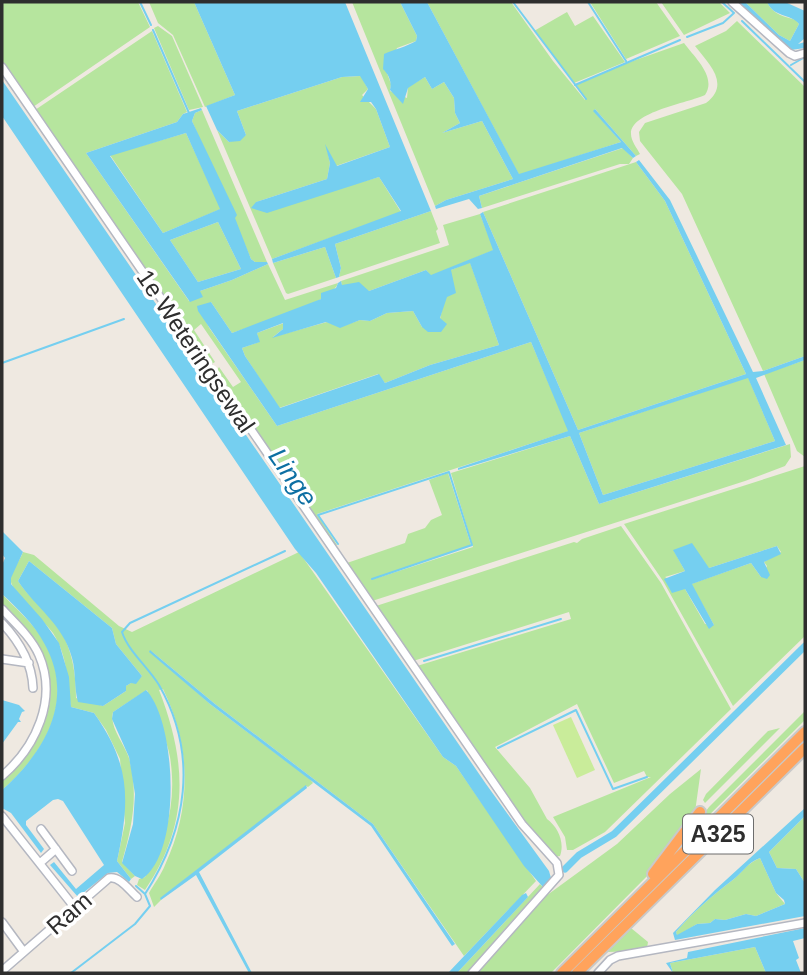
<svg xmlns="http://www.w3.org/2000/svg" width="807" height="975" viewBox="0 0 807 975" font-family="Arial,sans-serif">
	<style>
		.green { fill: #b6e59e; fill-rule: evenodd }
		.pitch { fill: #c9ec9a }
		.water { fill: #75cff0; fill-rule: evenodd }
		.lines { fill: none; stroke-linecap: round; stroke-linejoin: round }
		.stream { stroke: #75cff0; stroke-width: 2 }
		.canal { stroke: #75cff0; stroke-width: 7 }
		.minor-casing { stroke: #b4b7c1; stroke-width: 10 }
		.highway-casing { stroke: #c9c9c9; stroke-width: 14 }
		.minor { stroke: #fff; stroke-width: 7 }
		.highway { stroke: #ffa35c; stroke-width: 10 }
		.labels { text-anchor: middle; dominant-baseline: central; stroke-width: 7; stroke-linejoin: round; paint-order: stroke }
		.shield { fill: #fff; stroke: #6d6d6d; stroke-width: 2 }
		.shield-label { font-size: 23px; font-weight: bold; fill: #2e2e2e }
		.street-label { font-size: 24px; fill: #2e2e2e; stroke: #fff }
		.water-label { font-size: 26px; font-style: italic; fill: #0d6fa3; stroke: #fff }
	</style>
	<rect width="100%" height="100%" fill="#efe9e1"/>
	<path class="green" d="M2 2H138L150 27 33 107 2 60Z
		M149 2H194L235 95 205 107 173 35 158 23Z
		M352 2H400L417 36 416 41 397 48 387 73 391 84 390 91 407 98 408 87 425 77 432 89 444 82 454 98 455 113 460 123 442 133 482 121 513 179 446 200 435 206Z
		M427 2H511L553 61 585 100 586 98 576 85 630 62 684 43C695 58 717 77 705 95 688 103 630 112 631 134 631 141 637 148 640 154L636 156 595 109 594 111 621 142 519 175Z
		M590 2H656L680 36 626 59Z
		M661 2H719L730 13 684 35Z
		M745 2H767C772 14 785 17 796 20L799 24 790 41 779 35Z
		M567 12 575 26 593 16 625 62 574 83 534 31Z
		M737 21 805 87V356L763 371 682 194 640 141 639 132 645 123 706 103C731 84 709 64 695 46L726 31Z
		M158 26 172 36 203 107 189 110 154 28Z
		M152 31 187 112 183 114 177 122 86 153 189 301 196 299 200 291 232 280 268 264 285 300 338 283C332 304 253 325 232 333L211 302 205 320 210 329 277 426 531 342 569 431 317 514 337 545H335L215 373 219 367 233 387 241 382 201 324 194 330 215 362 210 365 35 110Z
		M361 76 368 89 362 95 376 109 390 147 336 166 327 149 330 163 327 179 256 202 344 187 379 177 401 212 272 259 217 130 229 142 246 135 237 111 342 77Z
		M202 110 267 262H255L251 259 192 121 195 113Z
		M186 133 221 209 163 233 110 155Z
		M623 148 633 158 629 164H620L482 208 479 196Z
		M636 162 665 201 746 374 578 430 483 212Z
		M431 211 438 229 436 231 440 243 339 277 341 268 335 244Z
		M480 214 494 250 431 276 426 270 369 291 342 285 341 281 449 245 443 225Z
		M218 222 241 269 198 282 170 240Z
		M325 247 336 278 288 294 286 293 273 263Z
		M470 262 499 345 430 365 385 383 378 374 279 408 245 356 242 348 259 342 257 333 284 323 283 329 273 337 327 322 340 327 360 320 370 321 387 313 413 311 422 327 440 319 451 270Z
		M805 360V457L797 451 764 374Z
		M748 377 775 441 603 495 579 433Z
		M570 436 599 504 790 444 791 457 785 466 745 481 372 601 347 563 405 543 408 534 425 528 431 520 442 515 429 480 448 473 471 545 371 580 473 547 451 473Z
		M805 466V636L733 706 663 581 624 524ZM777 546 781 552 764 562 767 566 761 577 751 563 691 584 714 625 705 624 685 589 665 577 685 571 674 551 709 568Z
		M621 526 661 583 731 709 605 832 573 850H567L565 837 553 817 651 777H647L644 771 614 783 577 704 495 747 530 788 547 819C558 827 565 842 560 856L554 857 533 835 417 666 571 619 569 612 413 661 376 606 574 542 577 543 582 539Z
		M23 552 34 555 119 626 132 632 299 552 443 757 456 766 536 881 464 956 373 824 215 704 150 650 210 704 309 778 313 783 308 787 306 786 161 898V900L154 907 149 893C154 884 161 875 165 865 192 807 191 746 163 689L159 690C187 762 190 824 145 890L137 885 139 879 145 877C167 839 177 801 170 757 166 735 154 711 147 690L113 712C109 727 124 743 129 758 139 795 132 827 122 862L135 876 131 879 117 861 125 823 120 759 106 730 94 713 71 707C67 681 68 657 53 633 45 622 12 591 11 582 9 573 20 561 23 552ZM29 561 112 628 116 644 142 676 126 686V691L103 706 76 698C76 670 71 641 52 619 41 606 27 595 18 581Z
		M2 594C15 608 31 621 42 638 78 696 47 751 2 790V780C42 747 67 695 38 645 29 629 14 616 2 603Z
		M805 711V720L684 840 709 807Z
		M780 728 705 803 703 800 706 794 768 731Z
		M701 769 695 812 660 863 551 973H475L535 904 617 844 670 794Z
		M805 816V883L796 869 777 868 769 852Z
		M760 858 776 893 785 904 756 916 746 914 725 920 715 919 710 923 697 924 677 936 676 932C694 911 713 895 734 879 745 870 745 865 760 858Z
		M540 884 543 887 504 930 469 973H457Z
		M631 928 648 942 647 948 639 951 607 952Z
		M755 947 766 973H673L670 963Z"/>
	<path class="pitch" d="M571 717 595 770 577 778 553 725Z"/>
	<path class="water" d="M194 2H345L431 211 335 244 341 268 339 277 336 278 325 247 273 263 272 259 401 211 379 177 267 213 251 208 256 202 327 179 330 163 325 144 337 166 390 147 376 109 371 102H360L368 89 360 76 342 77 237 111 246 135 240 141 229 142 217 130 206 106 235 95Z
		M400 2H427L519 174 621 142 593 111 595 109 636 156 633 158 622 148 479 196 482 208 478 209 469 199 436 209 435 206 446 200 513 179 482 121 442 133 460 123 455 113 454 98 444 82 432 89 425 77 408 88 403 104 390 90C392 82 389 75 383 69L384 54C395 49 406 47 416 41L417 36Z
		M737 2H745L779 35 790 41 799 24C790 13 774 18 767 2H785L805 11V38L798 44 805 42V48L791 50 784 46Z
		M2 80 486 784 549 871 551 878 543 887 524 866 456 766 443 757 316 573 295 549 2 116Z
		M201 108 202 110 195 113 192 121 237 215 235 218 251 259 255 262H267L268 264 232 280 200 291 203 297 190 302 86 153 177 122 183 114ZM186 133 220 209 163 233 110 156ZM218 222 241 269 198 282 170 240Z
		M639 160 670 200 753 372 763 371 805 356V360L756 378 786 445 599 504 570 436 458 470V468L568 431 531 342 277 426 198 311 197 306 211 302 232 333 321 299V293L336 288 338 283 341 281 342 285 359 282 369 291 426 270 431 275 493 250 480 214 483 212 578 430 746 374 665 201 636 162ZM470 263 499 345 430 365 385 383 379 374 280 408 245 356 242 348 260 342 257 333 283 323V329L272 338 326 322 340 328 360 320 370 321 387 313 413 311 422 327 428 332H441L447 324 440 318 447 297 456 293 451 270ZM748 378 775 441 603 495 579 433Z
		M2 531 23 552 11 578V584L42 619 59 643 69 677 71 707 94 713C131 765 130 801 117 861L131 879 129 882 117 872 108 873 78 897 50 865 54 862 76 889 104 865 63 801 58 799 53 800 26 821V825L44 849 41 853 11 813 2 808V790C45 752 76 699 44 643 34 624 17 608 2 594V565L5 558 2 554Z
		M692 543 709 568 777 546 781 554 764 562 770 575 767 579 761 577 751 563 692 584 714 625 709 629 685 589 672 593 664 579 685 571 673 550Z
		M29 561 112 628 116 644 142 676 136 684 131 683 126 686V691L103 706 78 702C74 688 76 672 72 658 63 624 36 608 18 581Z
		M150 650 215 704 373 824 455 944 452 946 371 826 210 704 149 652Z
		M146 690C177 722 182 853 142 879L135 876 122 863 133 824 135 794 129 757 112 719 113 712Z
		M2 700 19 705 25 711 22 712 19 719 21 722H18L2 744Z
		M306 785 307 788 199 872 252 973H249L196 875 161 900 160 898Z
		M805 808V816L769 852 777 868 796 869 805 883V916L675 940 673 933 715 890ZM760 858 776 893 784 900 785 904 756 916 746 914 725 920 715 919 710 923 697 924 677 935 676 932C694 911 713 895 734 879 744 871 747 863 760 858Z
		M526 893 528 897 457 973H448L522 895Z
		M805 928V938L793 941 799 958 796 960 801 973H766L755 947 670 963 673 973 666 963 687 958 688 952Z"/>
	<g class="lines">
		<path class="stream" d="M140 2 151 25
			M513 2 586 99
			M588 2 626 61
			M742 21 805 82
			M153 30 189 113
			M687 37 723 23 734 13 722 2
			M791 65 805 57
			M575 85 680 40
			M2 363 124 319
			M338 544 318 515 449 472 472 545 372 579
			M424 661 561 619
			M498 748 576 710 613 789 647 777
			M136 886 145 894
			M71 973 135 924 150 906 145 894C187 829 199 755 159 685 148 667 128 651 122 632L130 623 285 551"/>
		<path class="canal" d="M565 869 579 855 614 834 805 646"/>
		<g class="minor-casing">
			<path id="minor" d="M732 2 789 53 795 56 805 53
				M2 67 522 824 557 863 559 875 472 973
				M2 609C15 623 31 637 39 655 58 699 36 747 2 776
				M2 623C19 641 32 662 33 688
				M2 659 29 663
				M2 816 75 908
				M41 829 72 871
				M40 863 56 849
				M2 922 24 952
				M2 971 109 878C120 876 129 890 137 897
				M598 973 610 960 618 956 805 923"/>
		</g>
		<g class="highway-casing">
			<path id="highway" d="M653 874 700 812
				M562 973 805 732
				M577 973 805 748"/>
		</g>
		<use href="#minor" class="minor"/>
		<use href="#highway" class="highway"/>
	</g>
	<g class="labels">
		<rect class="shield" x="683" y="814.5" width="70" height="39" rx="5"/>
		<g class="shield-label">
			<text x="718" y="834">A325</text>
		</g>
		<g class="street-label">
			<text transform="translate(196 351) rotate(56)">1e Weteringsewal</text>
			<text transform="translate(69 913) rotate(-41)">Ram</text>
		</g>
		<g class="water-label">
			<text transform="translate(293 477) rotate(55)">Linge</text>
		</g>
	</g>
	<rect width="807" height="975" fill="none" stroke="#2e2e2e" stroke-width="7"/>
</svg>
